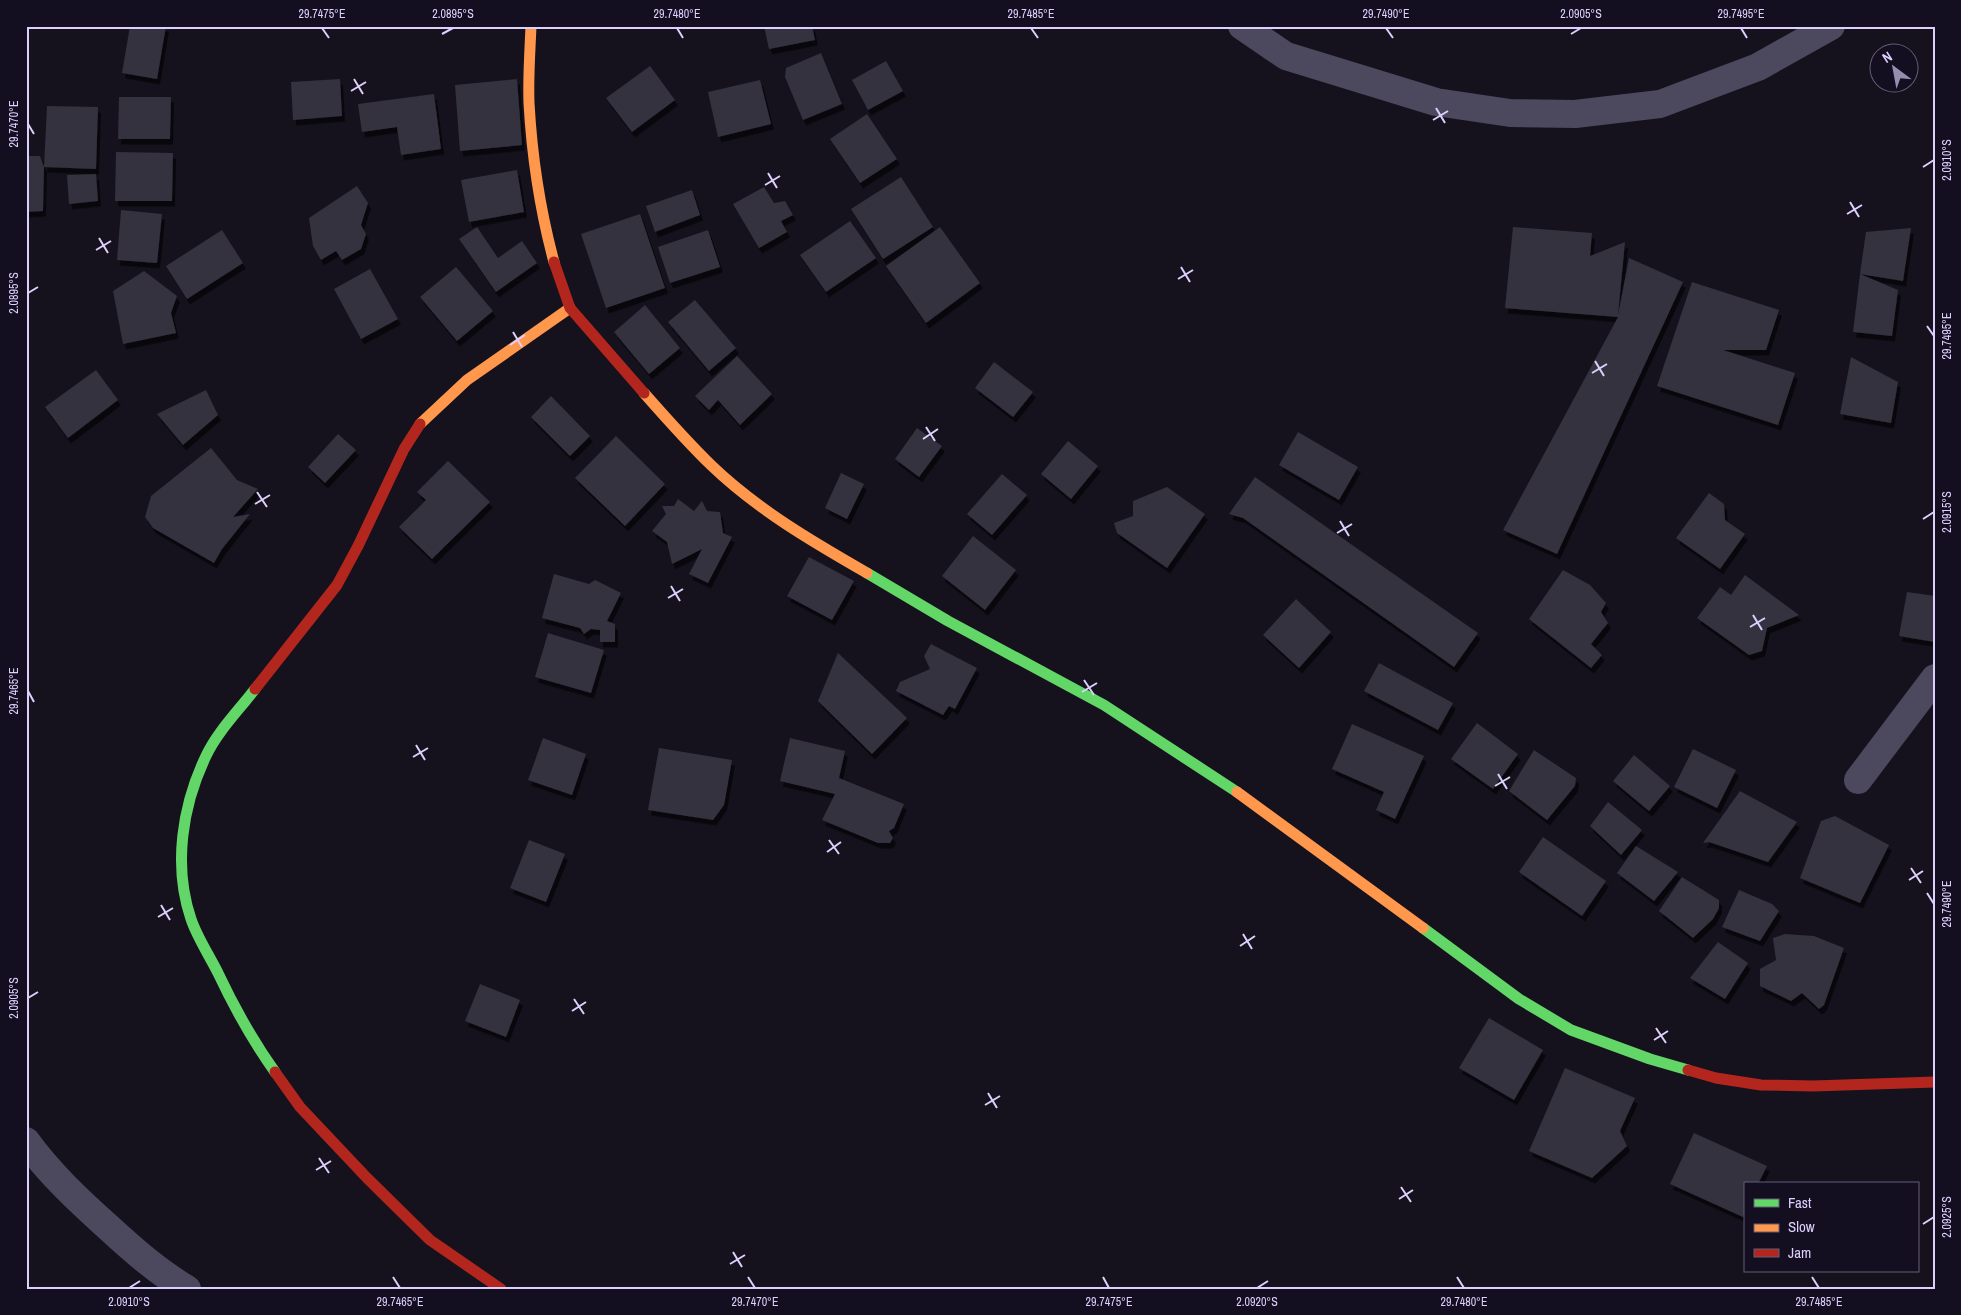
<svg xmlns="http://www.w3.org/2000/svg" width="1961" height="1315" viewBox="0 0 1961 1315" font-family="'Archivo Narrow',sans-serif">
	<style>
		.building { fill: #35303f; filter: url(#shadow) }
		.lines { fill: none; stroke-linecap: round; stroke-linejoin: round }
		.street { stroke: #4c485e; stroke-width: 28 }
		.fast { stroke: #63d668; stroke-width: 11 }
		.slow { stroke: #ff974d; stroke-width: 11 }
		.jam { stroke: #b3261e; stroke-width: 11 }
		.ticks { fill: none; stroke: #dcd0fd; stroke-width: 2 }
		.neatline { fill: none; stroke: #dcd0fd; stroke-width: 2 }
		.ticks-label { font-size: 12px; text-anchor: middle; fill: #dcd0fd }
	</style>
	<defs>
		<filter id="shadow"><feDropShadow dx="3" dy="5.5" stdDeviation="0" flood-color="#0009"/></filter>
	</defs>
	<rect width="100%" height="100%" fill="#15121d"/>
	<path class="building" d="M130 26H166L157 79 122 73Z
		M764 26H812L815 40 769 49Z
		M821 53 842 104 803 120 785 77 786 68Z
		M886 61 903 91 868 110 852 80Z
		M650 66 675 100 632 132 606 98Z
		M340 79 342 116 293 120 291 82Z
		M517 79 522 145 460 151 455 85Z
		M760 80 771 124 718 137 708 92Z
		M434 94 441 149 401 155 397 127 362 132 358 104Z
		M119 97H171L170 139H118Z
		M47 106 98 107 96 169 44 167Z
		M867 114 897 159 860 183 830 139Z
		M116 152 173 153 172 201H115Z
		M26 156H40L44 167 43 211 26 212Z
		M517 170 524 212 469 222 461 180Z
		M96 174 98 201 69 204 67 175Z
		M901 177 933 227 883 259 851 209Z
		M357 186 368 203 361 225 366 234 361 249 342 260 336 251 321 260 313 246 309 218Z
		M764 187 774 203 785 201 793 215 781 221 787 232 759 248 733 204Z
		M692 190 700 215 655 232 646 206Z
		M121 210 162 214 157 263 117 260Z
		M640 214 665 288 606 308 581 234Z
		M850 221 876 258 826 292 800 255Z
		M477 227 498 258 522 241 537 263 496 292 459 239Z
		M940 227 980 283 926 323 886 266Z
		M1513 227 1592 233 1590 256 1625 242 1618 315 1629 258 1683 282 1557 554 1503 530 1618 317 1505 308Z
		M1911 228 1903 281 1860 274 1898 290 1892 336 1853 332 1860 274 1866 232Z
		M222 230 243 263 187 299 166 266Z
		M708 230 720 267 670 283 658 247Z
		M456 267 493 311 457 341 420 297Z
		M370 269 398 319 361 339 334 289Z
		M144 271 177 296 171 313 176 333 123 344 113 291Z
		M1692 282 1779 310 1766 350H1723L1795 373 1778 425 1657 386Z
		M695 300 736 348 709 371 668 322Z
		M645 305 680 348 649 374 614 332Z
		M737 356 772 394 740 425 718 400 709 410 695 396Z
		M1851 357 1898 382 1891 423 1840 414Z
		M994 362 1033 392 1013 417 975 388Z
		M96 370 118 400 68 438 45 407Z
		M206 390 218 415 183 445 157 414Z
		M551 396 590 436 570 456 531 417Z
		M917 428 942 446 919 477 895 459Z
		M1298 432 1358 467 1339 500 1279 465Z
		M338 434 356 450 325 483 308 467Z
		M616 436 665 484 625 526 575 478Z
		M1068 441 1098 466 1071 499 1041 474Z
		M211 448 237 480 258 489 233 517 250 514 222 549 214 563 153 528 145 517 151 496Z
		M448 461 490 502 432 559 399 527 426 500 417 492Z
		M841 473 864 484 847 519 825 508Z
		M1002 474 1027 495 992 535 967 514Z
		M1255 477 1478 633 1454 667 1243 518 1229 514Z
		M1167 487 1205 514 1167 568 1117 533 1114 523 1133 516V501Z
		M1709 493 1724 504 1725 520 1745 534 1720 569 1676 538Z
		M678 499 694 511 702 501 707 511 720 512 723 533 732 537 708 583 689 574 702 549 672 564 667 542 652 531 666 514 662 506H674Z
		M973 536 1016 570 985 610 942 576Z
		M809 557 854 581 832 620 787 596Z
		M1563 570 1590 585 1606 603 1601 612 1608 623 1591 644 1602 655 1591 668 1529 619Z
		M554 574 589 584 595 580 621 593 607 621 615 624V642H600V630L591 629 584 634 580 628 542 618Z
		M1745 575 1799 615 1767 628 1762 651 1749 655 1697 618 1720 587 1731 595Z
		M1907 592 1935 596V642L1899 636Z
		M1296 599 1331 632 1299 668 1263 635Z
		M548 633 604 650 591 693 535 677Z
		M931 644 977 668 955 709 949 706 943 715 896 691 900 682 930 669 924 656Z
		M838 653 907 718 872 754 818 701Z
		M1379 663 1453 703 1438 730 1364 691Z
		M1477 723 1518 754 1493 789 1451 759Z
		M1352 724 1424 756 1395 819 1376 810 1384 792 1332 769Z
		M543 738 586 754 572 795 528 780Z
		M790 738 845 751 839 778 904 804 894 828 889 831 893 838 890 843H878L822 820 835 794 780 781Z
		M659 748 732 760 724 805 713 820 648 810Z
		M1693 749 1736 770 1717 808 1674 787Z
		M1534 750 1576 778 1575 786 1547 820 1509 791Z
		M1634 755 1670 786 1649 811 1613 781Z
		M1740 791 1797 822 1768 862 1709 842 1703 843Z
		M1608 802 1642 830 1621 855 1590 826Z
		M1835 816 1889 845 1860 903 1800 878 1821 821Z
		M1543 837 1606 881 1582 916 1519 872Z
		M529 840 565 854 546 902 510 888Z
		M1636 846 1678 872 1654 901 1617 873Z
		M1682 877 1719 900V908L1713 919 1693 938 1659 911Z
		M1739 890 1772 904 1779 911 1760 941 1722 927Z
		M1785 934 1814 936 1844 948 1824 1005 1819 1009 1802 993 1791 1001 1760 986V969L1776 960 1773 938Z
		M1718 942 1748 963 1725 999 1690 978Z
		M480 984 520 1000 506 1037 465 1021Z
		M1489 1018 1543 1050 1514 1100 1459 1068Z
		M1565 1068 1635 1098 1620 1131 1627 1146 1592 1178 1529 1151Z
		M1694 1133 1767 1166 1758 1184H1745V1212L1743 1217 1670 1184Z"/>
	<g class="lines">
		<path class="street" d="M1242 26 1286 56 1436 102 1510 113 1575 114 1660 104 1758 67 1831 26
			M1858 780 1935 678
			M26 1141C49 1173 79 1201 108 1227 133 1250 158 1272 187 1289"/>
		<path class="fast" d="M867 573 948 621 1104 705 1237 792
			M255 689C239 710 217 732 206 756 182 806 173 866 191 919 197 937 209 955 218 973 234 1007 253 1041 275 1072
			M1423 928 1519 999 1571 1030 1650 1059 1688 1070"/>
		<path class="slow" d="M531 26C530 51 528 77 529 103 532 157 540 210 554 262
			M644 393C666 418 688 443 712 466 758 510 813 542 867 573
			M420 424 467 380 570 308
			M1237 792 1423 928"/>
		<path class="jam" d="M554 262 570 308 644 393
			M255 689 337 585 358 546 404 449 420 424
			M1688 1070 1716 1078 1761 1085 1813 1086 1935 1082
			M275 1072 300 1107 367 1178 430 1240 501 1289"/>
	</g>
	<path class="ticks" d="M322 28 329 38M677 28 683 38M1031 28 1038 38M1386 28 1393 38M1741 28 1747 38M442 34 453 28M1571 34 1581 28M354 79 363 94M351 91 366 82M1436 108 1445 123M1433 120 1448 111M28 124 34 134M1923 167 1934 160M768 173 777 188M765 185 780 176M1850 202 1859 217M1847 214 1862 205M99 238 108 253M96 250 111 241M1181 267 1190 282M1178 279 1193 270M28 293 38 287M1927 326 1934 336M513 332 522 347M510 345 525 335M1595 361 1604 376M1592 373 1607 364M926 427 935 441M923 439 938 429M257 492 267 507M255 504 270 495M1923 519 1934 512M1340 521 1349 536M1337 533 1352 524M671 586 680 601M668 598 683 589M1753 615 1762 630M1750 627 1765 618M1084 680 1094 695M28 691 34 702M1082 692 1097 683M416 745 425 760M413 757 428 748M1498 774 1507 789M1495 786 1510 777M829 840 839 854M827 852 841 842M1911 868 1921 883M1909 880 1923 871M1927 893 1934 904M161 905 170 920M158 917 173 908M1243 934 1252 949M1240 946 1255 936M28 998 38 992M574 999 584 1014M572 1011 586 1002M1656 1028 1666 1043M1654 1040 1668 1031M988 1093 997 1108M985 1105 1000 1096M319 1158 329 1173M316 1170 331 1161M1401 1187 1411 1202M1399 1199 1413 1190M1923 1224 1934 1217M733 1252 742 1267M730 1264 745 1255M393 1277 400 1288M748 1277 755 1288M1103 1277 1109 1288M1457 1277 1464 1288M1812 1277 1819 1288M129 1288 140 1281M1257 1288 1268 1281"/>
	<rect width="1961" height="1315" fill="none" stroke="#140e21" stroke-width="55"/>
	<rect x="1744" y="1182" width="175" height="90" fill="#140e21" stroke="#645c79"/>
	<rect x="1754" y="1199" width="25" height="8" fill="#63d668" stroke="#645c79"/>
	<text x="1788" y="1208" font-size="15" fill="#dcd0fd">Fast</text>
	<rect x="1754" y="1224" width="25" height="8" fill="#ff974d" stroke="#645c79"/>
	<text x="1788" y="1232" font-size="15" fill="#dcd0fd">Slow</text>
	<rect x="1754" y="1249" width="25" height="8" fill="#b3261e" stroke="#645c79"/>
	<text x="1788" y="1258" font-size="15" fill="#dcd0fd">Jam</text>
	<g transform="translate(1894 68) rotate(328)"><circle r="24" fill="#140e21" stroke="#645c79"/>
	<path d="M0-4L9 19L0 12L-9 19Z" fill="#968eaf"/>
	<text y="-8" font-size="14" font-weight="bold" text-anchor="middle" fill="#dcd0fd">N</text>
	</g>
	<rect x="28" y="28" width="1906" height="1260" class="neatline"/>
	<g class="ticks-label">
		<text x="322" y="18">29.7475°E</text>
		<text x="453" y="18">2.0895°S</text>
		<text x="677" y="18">29.7480°E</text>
		<text x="1031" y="18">29.7485°E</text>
		<text x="1386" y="18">29.7490°E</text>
		<text x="1581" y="18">2.0905°S</text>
		<text x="1741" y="18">29.7495°E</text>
		<text transform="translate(14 124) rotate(-90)" y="4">29.7470°E</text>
		<text transform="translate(1947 160) rotate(-90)" y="4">2.0910°S</text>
		<text transform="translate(14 293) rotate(-90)" y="4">2.0895°S</text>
		<text transform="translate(1947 336) rotate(-90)" y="4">29.7495°E</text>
		<text transform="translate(1947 512) rotate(-90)" y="4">2.0915°S</text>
		<text transform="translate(14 691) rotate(-90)" y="4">29.7465°E</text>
		<text transform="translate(1947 904) rotate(-90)" y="4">29.7490°E</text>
		<text transform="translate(14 998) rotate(-90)" y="4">2.0905°S</text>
		<text transform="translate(1947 1217) rotate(-90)" y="4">2.0925°S</text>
		<text x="129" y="1306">2.0910°S</text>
		<text x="400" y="1306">29.7465°E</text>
		<text x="755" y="1306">29.7470°E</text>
		<text x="1109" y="1306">29.7475°E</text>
		<text x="1257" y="1306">2.0920°S</text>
		<text x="1464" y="1306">29.7480°E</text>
		<text x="1819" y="1306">29.7485°E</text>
	</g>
</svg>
